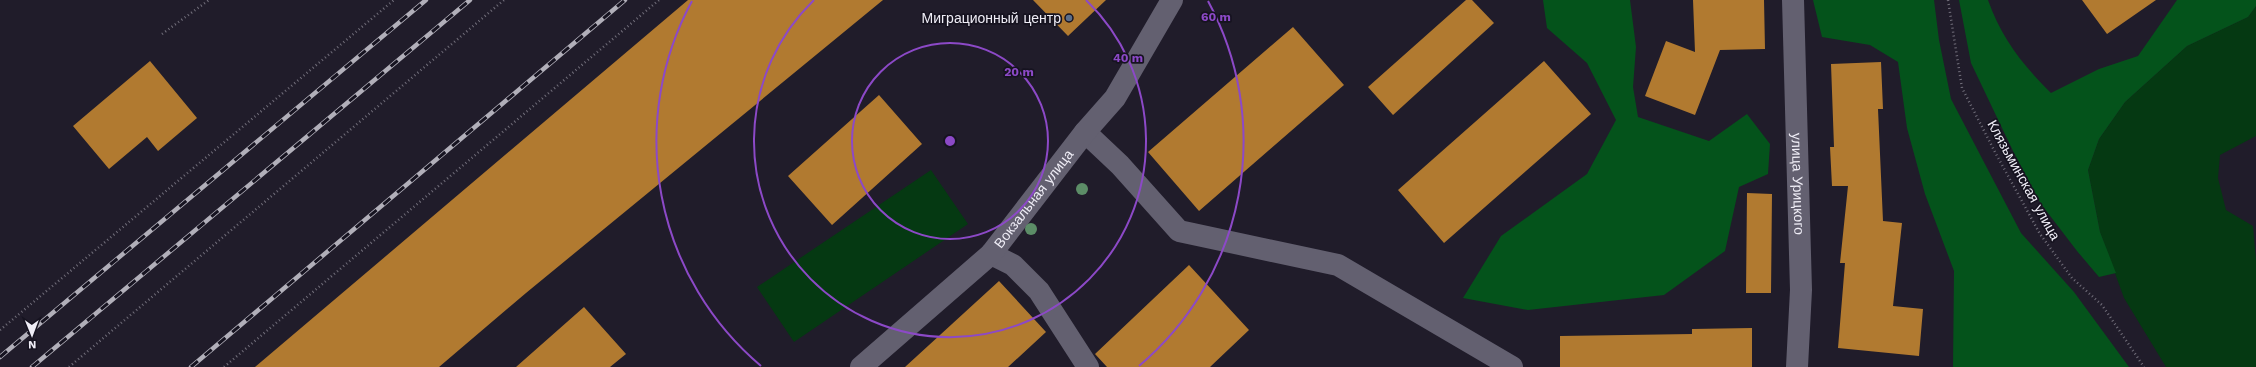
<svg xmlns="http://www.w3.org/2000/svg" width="2256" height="367" viewBox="0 0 2256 367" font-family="'Work Sans',sans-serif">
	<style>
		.green { fill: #053912 }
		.forest { fill: #04531b }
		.building { fill: #b17a30 }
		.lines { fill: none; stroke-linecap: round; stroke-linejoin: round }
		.path { stroke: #726f7b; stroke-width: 2.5; stroke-dasharray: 1 3; stroke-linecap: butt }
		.minor { stroke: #636070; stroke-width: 22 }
		.rail-casing { stroke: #b1afb9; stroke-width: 4.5 }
		.rail { stroke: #161320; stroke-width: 3; stroke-dasharray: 9; stroke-linecap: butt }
		.tree { fill: #5c8d67 }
		.ring { fill: none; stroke: #8c49c7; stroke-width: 2 }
		.service-dot { fill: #5c6f8a; stroke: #161320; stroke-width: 1.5 }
		.labels { text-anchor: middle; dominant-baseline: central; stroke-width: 3.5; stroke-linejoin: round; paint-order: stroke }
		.poi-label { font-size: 14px; fill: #efedf6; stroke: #161320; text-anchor: end }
		.street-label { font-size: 14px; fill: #efedf6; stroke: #161320 }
		.centre { fill: #8c49c7; stroke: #161320; stroke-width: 2 }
		.ring-label { font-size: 12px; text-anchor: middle; font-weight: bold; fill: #8c49c7; stroke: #161320; stroke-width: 3.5; stroke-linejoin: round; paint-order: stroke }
	</style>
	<rect width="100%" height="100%" fill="#201c2a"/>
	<path class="green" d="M2256 6V136L2220 155 2218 178 2226 210 2253 226 2256 260V367H2166L2124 298 2100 232 2088 170 2099 139 2125 102 2187 46 2248 17Z
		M931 170 968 224 794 342 757 287Z"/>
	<path class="forest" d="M1543 0H1630L1636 47 1633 87 1638 117 1709 141 1747 114 1770 144 1768 174 1739 187 1725 251 1664 295 1528 310 1463 298 1501 236 1587 174 1616 120 1587 63 1547 28Z
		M1813 0H1934L1939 40 1951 99 2021 233 2074 292 2129 367H1953L1954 271 1925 194 1907 128 1898 62 1870 45 1822 37Z
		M1959 0H1988C2002 39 2022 64 2051 93L2099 69 2138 56 2177 0H2256V6L2248 17 2187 46 2125 102 2099 139 2088 170 2100 232 2116 273 2099 277 2077 251 2041 204 2013 151 1971 63Z"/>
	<path class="building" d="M688 0H883L526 293 439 367H255Z
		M1033 0H1106L1068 36Z
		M1466 0H1472L1494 23 1393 115 1368 87Z
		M1693 0H1764L1765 49 1720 50 1695 115 1645 96 1666 41 1695 52Z
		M2082 0H2156L2107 34Z
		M1293 27 1344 85 1199 211 1148 152Z
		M150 61 197 118 158 151 147 137 109 169 73 126Z
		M1544 61 1591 114 1444 243 1398 190Z
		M1881 62 1883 109H1878L1883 221 1902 223 1893 306 1923 309 1919 356 1838 348 1845 263H1840L1848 186H1832L1830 147H1834L1831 64Z
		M879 95 922 144 832 225 788 176Z
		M1747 193 1772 194 1771 293H1746Z
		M1189 265 1249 330 1210 367H1107L1095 354Z
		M999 281 1046 332 1008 367H905Z
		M584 307 626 354 610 367H516Z
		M1752 328V367H1560V336L1692 334V329Z"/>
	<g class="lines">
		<path class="path" d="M1948 0 1962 88 1996 154 2040 234 2072 278 2102 305 2144 367
			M162 34 209 0
			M0 330 394 0
			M69 367 504 0
			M224 367 659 0"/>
		<g class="minor">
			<path id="s1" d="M1793 0 1801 290 1797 367"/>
			<path d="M1085 132 1120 165 1179 231 1338 265 1512 367"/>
			<path d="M991 254 1013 265 1039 291 1088 367"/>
			<path id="s2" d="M861 367 991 254 1085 132 1115 98 1172 0"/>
		</g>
		<g class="rail-casing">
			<path id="rail" d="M0 357 426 0
				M32 367 470 0
				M191 367 625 0"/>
		</g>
		<use href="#rail" class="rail"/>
	</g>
	<g class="tree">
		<circle cx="1082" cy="189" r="6"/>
		<circle cx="1031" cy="229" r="6"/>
	</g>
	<g class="ring">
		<circle cx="950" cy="141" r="98"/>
		<path d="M1086 0A196 196 0 1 1 814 0"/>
		<path d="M761 366A294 294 0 0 1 692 1M1208 1A294 294 0 0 1 1139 366"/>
	</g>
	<circle class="service-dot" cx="1069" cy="18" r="4"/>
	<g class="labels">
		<g class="poi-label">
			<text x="1061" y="18">Миграционный центр</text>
		</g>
		<g class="street-label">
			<text transform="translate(2024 180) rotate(61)">Клязьминская улица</text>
			<text stroke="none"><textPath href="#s1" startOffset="184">улица Урицкого</textPath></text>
			<text stroke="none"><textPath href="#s2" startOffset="242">Вокзальная улица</textPath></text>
		</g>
	</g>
	<circle cx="950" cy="141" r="6" class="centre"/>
	<g class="ring-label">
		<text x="1216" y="21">60 m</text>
		<text x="1128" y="62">40 m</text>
		<text x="1019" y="76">20 m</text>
	</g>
	<g transform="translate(32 335) rotate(179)" stroke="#161320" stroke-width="3" paint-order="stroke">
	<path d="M0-3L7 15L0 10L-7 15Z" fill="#efedf6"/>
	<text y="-6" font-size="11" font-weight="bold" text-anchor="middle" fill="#efedf6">N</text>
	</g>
</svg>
